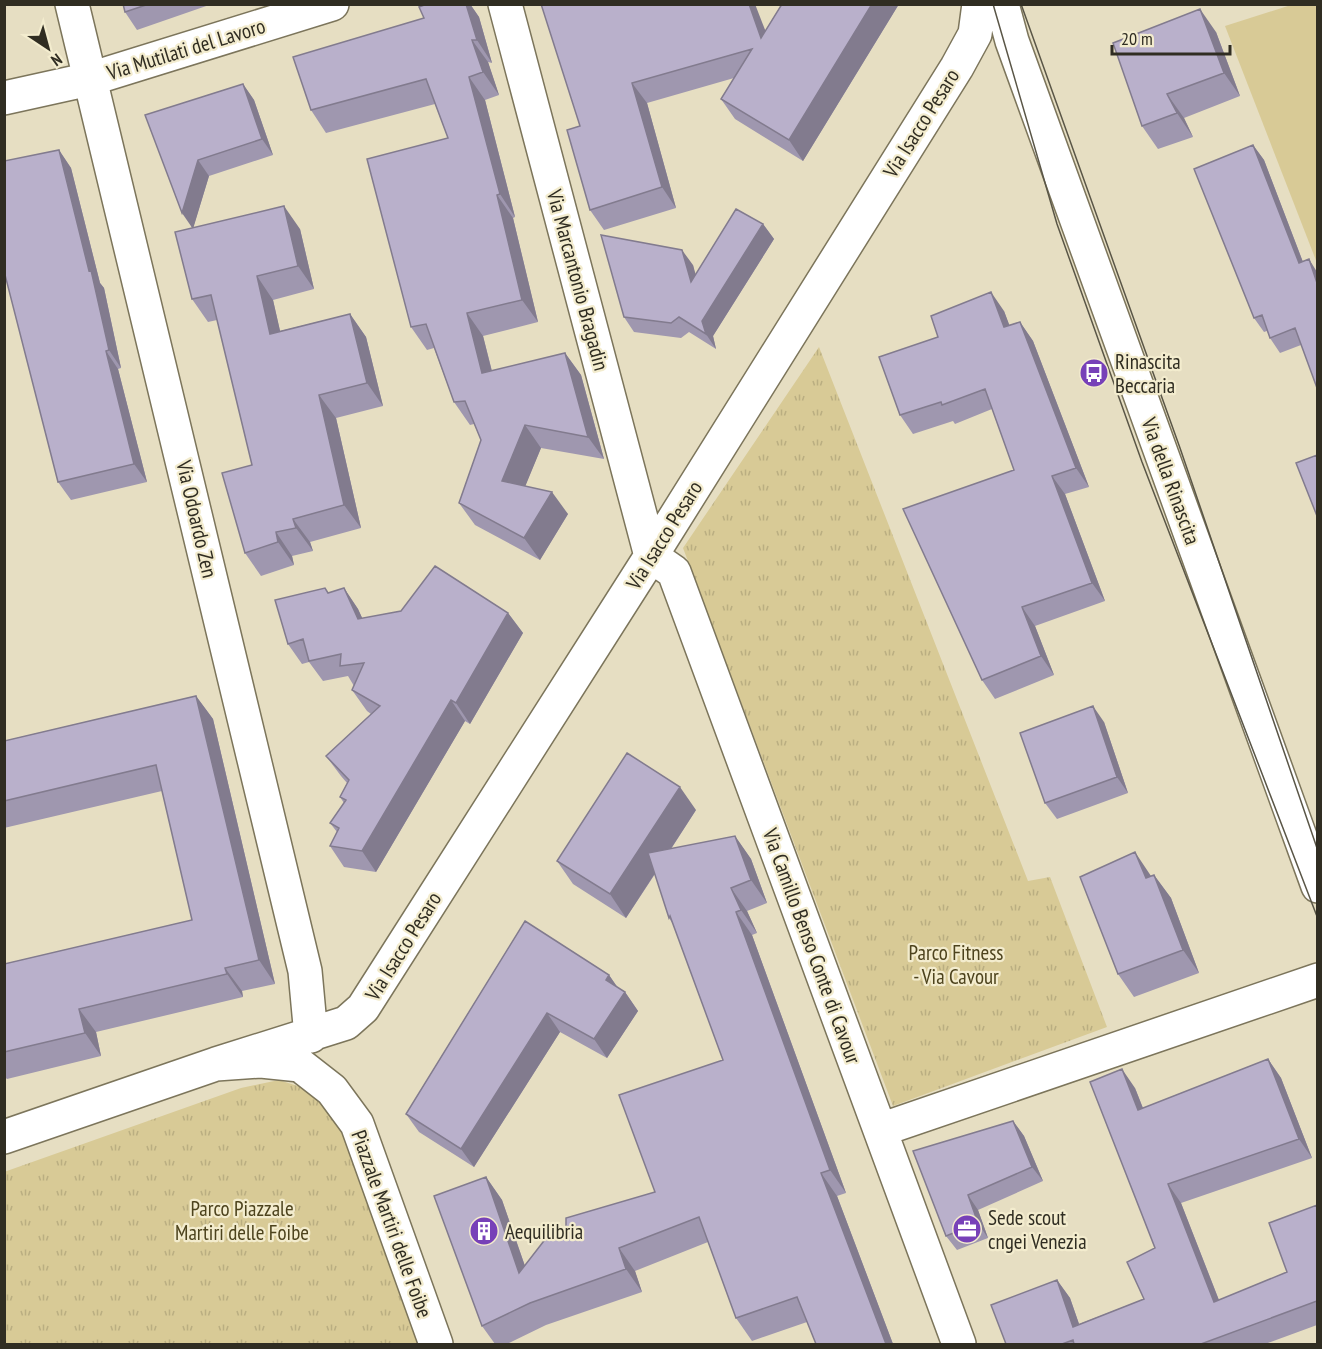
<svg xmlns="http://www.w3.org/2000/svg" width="1322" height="1349" viewBox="0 0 1322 1349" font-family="'PT Sans Narrow',sans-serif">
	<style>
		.grass { fill: url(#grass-tufts) }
		.garden { fill: #d8ca96 }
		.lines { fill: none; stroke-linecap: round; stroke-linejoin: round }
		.minor-casing { stroke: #7c755b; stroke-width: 36 }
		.minor { stroke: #fff; stroke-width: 33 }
		.tram { stroke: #5a5647; stroke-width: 1.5 }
		.wall { fill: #9f97af }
		.shaded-wall { fill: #827b8e }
		.building { fill: #b9b0cb; stroke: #827b8e; stroke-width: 1.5 }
		.labels { text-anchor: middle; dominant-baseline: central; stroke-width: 4.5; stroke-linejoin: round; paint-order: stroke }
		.street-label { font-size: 21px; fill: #302d22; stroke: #f3ecce }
		.poi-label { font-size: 21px; fill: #302d22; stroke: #f3ecce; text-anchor: start }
		.park-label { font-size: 21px; fill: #4d431d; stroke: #f3ecce }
	</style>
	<defs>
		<pattern id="grass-tufts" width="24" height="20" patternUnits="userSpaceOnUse" patternTransform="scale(1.5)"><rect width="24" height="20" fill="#d8ca96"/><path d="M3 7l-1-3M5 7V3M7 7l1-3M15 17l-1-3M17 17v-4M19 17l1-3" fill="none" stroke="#baae81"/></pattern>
	</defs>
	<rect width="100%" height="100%" fill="#e6dec2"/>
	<path class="grass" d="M819 347 1028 881 1050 877 1107 1027 893 1106 683 548Z
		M279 1080 319 1093 343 1131 422 1344H5L4 1172 241 1088Z"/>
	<path class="garden" d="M1291 5H1317V263L1225 26Z"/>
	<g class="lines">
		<g class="minor-casing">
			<path id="minor" d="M72 4 305 971 311 1036
				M505 4 651 556
				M1002 4 1012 41 1318 886
				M4 98 90 79 332 4
				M651 556 674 572 959 1344
				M216 1064 346 1023 363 1008 651 556 957 67 975 34 979 4
				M880 1130 1318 980
				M4 1137 216 1064 261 1061 300 1065 332 1090 357 1124 436 1344"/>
		</g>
		<use href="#minor" class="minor"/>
		<path class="tram" d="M993 4 1057 224 1142 462 1318 919
			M1021 4 1180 448 1318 851"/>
	</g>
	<path class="wall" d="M123 4H212L137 30 125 12Z
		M427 4H470L479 17 492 63 488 62 499 95 485 100 515 217 513 218 538 322 483 336 492 371 565 353 581 375 604 459 541 448 525 486 568 514 540 560 475 525 459 503 481 440 474 424 470 425 454 402 434 348 427 350 411 327 448 138 435 104 326 133 311 110 424 18Z
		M541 4 765 31 782 4H899L803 161 735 119 721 99 734 78 647 103 676 208 604 230 590 210 580 126Z
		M1216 32 1240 96 1184 118 1193 137 1158 149 1142 126Z
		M243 84 254 100 273 155 209 176 193 228 300 229 314 289 273 300 280 331 350 314 366 337 383 406 336 418 361 528 310 542 313 551 292 556 294 565 261 576 245 553 252 465 217 320 208 322 192 299V228L145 115Z
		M1253 145 1264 160 1303 262 1301 345 1280 353 1270 338 1267 331 1264 332 1254 318Z
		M59 150 71 168 100 283 104 288 121 368 118 369 147 482 71 500 58 482Z
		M763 224 774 239 713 336 716 349 689 332 681 338 634 332 624 317 693 265 695 275Z
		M1004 311 1009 325 1020 322 1033 341 1089 487 1065 494 1105 601 1035 626 1054 675 995 699 982 680 1014 470 992 409 955 424 953 421 913 434 900 415 938 337Z
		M344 588 358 609 362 618 508 613 523 633 470 724 465 721 376 872 344 867 330 846 337 832 330 823 344 803 340 797 347 783 341 776 326 756 371 714 367 711 352 690 354 686 348 676 323 681 309 662 302 664 288 644 328 593Z
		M196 696 213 719 275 984 242 991 243 997 96 1032 101 1056 7 1079 4 1076V964L192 920 162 791 4 828V741Z
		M1104 722 1128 793 1057 819 1045 803Z
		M696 810 671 849 735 836 751 859 767 903 747 911 757 933 752 935 846 1193 837 1196 893 1344H816L807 1322 752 1341 736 1318 708 1242 635 1271 642 1292 546 1325 507 1344H495L482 1326 486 1177 502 1200 525 1266 566 1230 655 1192 723 1060 673 924 669 918 655 874 626 918 573 884 557 861Z
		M1154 875 1171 898 1199 973 1134 997 1118 974 1152 876Z
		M525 921 609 975 618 988 625 992 638 1011 607 1058 560 1032 474 1167 419 1132 406 1114Z
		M1268 1059 1281 1078 1312 1158 1181 1203 1219 1300 1287 1272 1317 1205V1325L1265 1344H1006L1057 1280 1070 1298 1079 1324 1144 1299 1155 1248 1135 1088 1143 1108Z
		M1013 1121 1024 1136 1043 1181 978 1210 988 1238 957 1250 946 1236 913 1151Z"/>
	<path class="shaded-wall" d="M466 4H470L479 17 492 63 477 40Z
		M749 4H755L776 58 761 38Z
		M872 4H899L803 161 789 140Z
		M1200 9 1216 32 1240 96 1224 73Z
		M472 40 488 62 499 95 483 72Z
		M469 77 485 100 515 217 500 194Z
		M632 83 647 103 676 208 662 187Z
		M243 84 254 100 273 155 262 139Z
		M1167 94 1184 118 1193 137 1177 113Z
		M1253 145 1264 160 1309 278 1299 263Z
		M59 150 71 168 100 283 104 288 121 368 109 350Z
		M198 160 209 176 193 229 182 213Z
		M497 195 513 218 538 322 522 300Z
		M284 206 300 229 314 289 298 266Z
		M763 224 774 239 713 336 716 349 706 334 702 321Z
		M682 250 693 265 702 297 691 282Z
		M1309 259 1317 272V283Z
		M257 276 273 300 286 357 270 334Z
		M991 292 1004 311 1017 345 1004 327Z
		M467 313 483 336 498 396 482 373Z
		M350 314 366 337 383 406 367 383Z
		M1020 322 1033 341 1089 487 1076 468Z
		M106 351 118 369 147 482 134 464Z
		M565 353 581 375 604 459 588 437Z
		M319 395 336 418 361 528 344 505Z
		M525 425 541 448 518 504 502 481Z
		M1052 476 1065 494 1105 601 1092 583Z
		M552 492 568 514 540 560 524 538Z
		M293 519 310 542 313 551 296 528Z
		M276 532 292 556 294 565 278 542Z
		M344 588 358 609 372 639 358 619Z
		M1022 607 1035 626 1054 675 1041 656Z
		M508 613 523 633 470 724 456 703Z
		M196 696 213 719 275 984 259 960Z
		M451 700 465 721 376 872 362 851Z
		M1093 706 1104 722 1128 793 1117 777Z
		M680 787 696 810 626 918 610 894Z
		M735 836 751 859 767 903 751 880Z
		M1135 852 1151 876 1146 878Z
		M1154 875 1171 898 1199 973 1183 950Z
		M731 888 747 911 757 933 741 910Z
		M736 912 752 935 846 1193 830 1170Z
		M225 968 242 991 243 997 227 974Z
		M609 975 622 994 606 980Z
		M625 992 638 1011 607 1058 594 1039Z
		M79 1009 96 1032 101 1056 85 1033Z
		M547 1013 560 1032 474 1167 461 1149Z
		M1268 1059 1281 1078 1312 1158 1299 1139Z
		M1122 1069 1135 1088 1151 1129 1138 1110Z
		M1013 1121 1024 1136 1043 1181 1032 1167Z
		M821 1173 837 1196 893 1344H886Z
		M486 1177 502 1200 535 1295 519 1273Z
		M1168 1184 1181 1203 1227 1321 1214 1302Z
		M968 1195 978 1210 988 1238 978 1223Z
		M619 1248 635 1271 642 1292 626 1269Z
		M1057 1280 1070 1298 1086 1344 1073 1327Z"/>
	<path class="building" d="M123 4H149L125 12Z
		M427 4H466L477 40H472L483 72 469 77 500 194 497 195 522 300 467 313 482 373 565 353 588 437 525 425 502 481 552 492 524 538 459 503 481 440 465 401 454 402 426 324 411 327 367 159 448 138 426 79 311 110 293 57 424 18 419 7Z
		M541 4H749L761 38 782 4H872L789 140 721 99 752 49 632 83 662 187 590 210 567 130 580 126Z
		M1200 9 1224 73 1167 94 1177 113 1142 126 1113 43Z
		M243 84 262 139 198 160 182 213 145 115Z
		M1253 145 1299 263 1309 259 1317 283V388L1295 328 1270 338 1262 315 1254 318 1194 169Z
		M59 150 89 271 91 270 109 350 106 351 134 464 58 482 4 271V161Z
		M284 206 298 266 257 276 270 334 350 314 367 383 319 395 344 505 293 519 296 528 276 532 278 542 245 553 222 473 252 465 211 295 192 299 175 232Z
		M736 209 763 224 702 321 706 334 679 317 671 323 624 317 601 235 682 250 691 282Z
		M991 292 1004 327 1020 322 1076 468 1052 476 1092 583 1022 607 1041 656 982 680 903 509 1014 470 985 389 942 405 941 402 900 415 879 357 938 337 931 316Z
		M1317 455V516L1296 463Z
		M435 566 508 613 456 703 451 700 362 851 330 846 339 828 330 823 346 800 340 797 349 780 326 756 380 706 352 690 364 663 340 666 341 654 309 661 303 639 288 644 275 600 325 588 328 593 344 588 358 619 401 611Z
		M196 696 259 960 225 968 227 974 79 1009 85 1033 4 1052V964L192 920 156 765 4 801V741Z
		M1093 706 1117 777 1045 803 1020 733Z
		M627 753 680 787 610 894 557 861Z
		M735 836 751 880 731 888 741 910 736 912 830 1170 821 1173 886 1344H816L797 1297 736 1318 699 1217 619 1248 626 1269 530 1303 482 1326 434 1196 486 1177 519 1273 547 1237 566 1230V1218L655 1192 619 1095 723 1060 670 916 669 918 648 853Z
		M1135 852 1146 878 1154 875 1183 950 1118 974 1080 877Z
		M525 921 609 975 606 980 625 992 594 1039 547 1013 461 1149 406 1114Z
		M1268 1059 1299 1139 1168 1184 1214 1302 1287 1272 1269 1223 1317 1205V1301L1201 1344H1074L1073 1340 1062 1344H1006L991 1305 1057 1280 1073 1327 1144 1299 1127 1262 1155 1248 1090 1082 1122 1069 1138 1110Z
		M1013 1121 1032 1167 968 1195 978 1223 946 1236 913 1151Z"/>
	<defs>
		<g id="bus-disc" transform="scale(1.5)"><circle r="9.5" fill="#7741b8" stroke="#f3ecce"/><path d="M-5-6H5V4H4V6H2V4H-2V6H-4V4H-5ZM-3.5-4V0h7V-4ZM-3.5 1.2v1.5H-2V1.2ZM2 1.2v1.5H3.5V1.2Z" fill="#fff"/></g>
		<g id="office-disc" transform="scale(1.5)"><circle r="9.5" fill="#7741b8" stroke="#f3ecce"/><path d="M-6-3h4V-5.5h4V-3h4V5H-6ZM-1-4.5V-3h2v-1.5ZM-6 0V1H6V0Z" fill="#fff"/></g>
		<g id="building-disc" transform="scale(1.5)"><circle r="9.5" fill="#7741b8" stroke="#f3ecce"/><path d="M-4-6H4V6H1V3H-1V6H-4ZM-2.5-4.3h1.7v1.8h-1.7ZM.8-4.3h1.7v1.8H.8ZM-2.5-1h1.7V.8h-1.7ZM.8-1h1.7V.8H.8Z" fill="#fff"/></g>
	</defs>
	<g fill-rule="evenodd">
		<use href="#bus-disc" x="1094" y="373"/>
		<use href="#office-disc" x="967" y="1229"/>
		<use href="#building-disc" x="484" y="1231"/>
	</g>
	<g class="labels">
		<g class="street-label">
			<text transform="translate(186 49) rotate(-17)">Via Mutilati del Lavoro</text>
			<text transform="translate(921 123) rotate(-58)">Via Isacco Pesaro</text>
			<text transform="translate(578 280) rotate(75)">Via Marcantonio Bragadin</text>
			<text transform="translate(1171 481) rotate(70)">Via della Rinascita</text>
			<text transform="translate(197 519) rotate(77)">Via Odoardo Zen</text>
			<text transform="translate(664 535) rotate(-58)">Via Isacco Pesaro</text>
			<text transform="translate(403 946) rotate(-58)">Via Isacco Pesaro</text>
			<text transform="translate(812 946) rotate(70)">Via Camillo Benso Conte di Cavour</text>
			<text transform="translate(392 1224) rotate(70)">Piazzale Martiri delle Foibe</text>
		</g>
		<g class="poi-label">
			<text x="1115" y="361">Rinascita<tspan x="1115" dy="24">Beccaria</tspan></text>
			<text x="988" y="1217">Sede scout<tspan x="988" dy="24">cngei Venezia</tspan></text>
			<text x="505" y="1231">Aequilibria</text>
		</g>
		<g class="park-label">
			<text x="956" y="952">Parco Fitness<tspan x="956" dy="24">- Via Cavour</tspan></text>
			<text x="242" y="1208">Parco Piazzale<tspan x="242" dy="24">Martiri delle Foibe</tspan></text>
		</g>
	</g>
	<rect width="1322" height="1349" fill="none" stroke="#302d22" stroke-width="12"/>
	<g transform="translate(48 48) rotate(144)" stroke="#f3ecce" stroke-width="4.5" paint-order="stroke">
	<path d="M0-4.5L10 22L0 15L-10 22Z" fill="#302d22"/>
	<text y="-9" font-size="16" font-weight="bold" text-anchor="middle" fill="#302d22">N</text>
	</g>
	<path d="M1112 45v9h118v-9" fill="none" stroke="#302d22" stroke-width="3"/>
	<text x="1121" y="45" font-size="18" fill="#302d22" stroke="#f3ecce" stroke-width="4.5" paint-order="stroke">20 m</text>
</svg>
